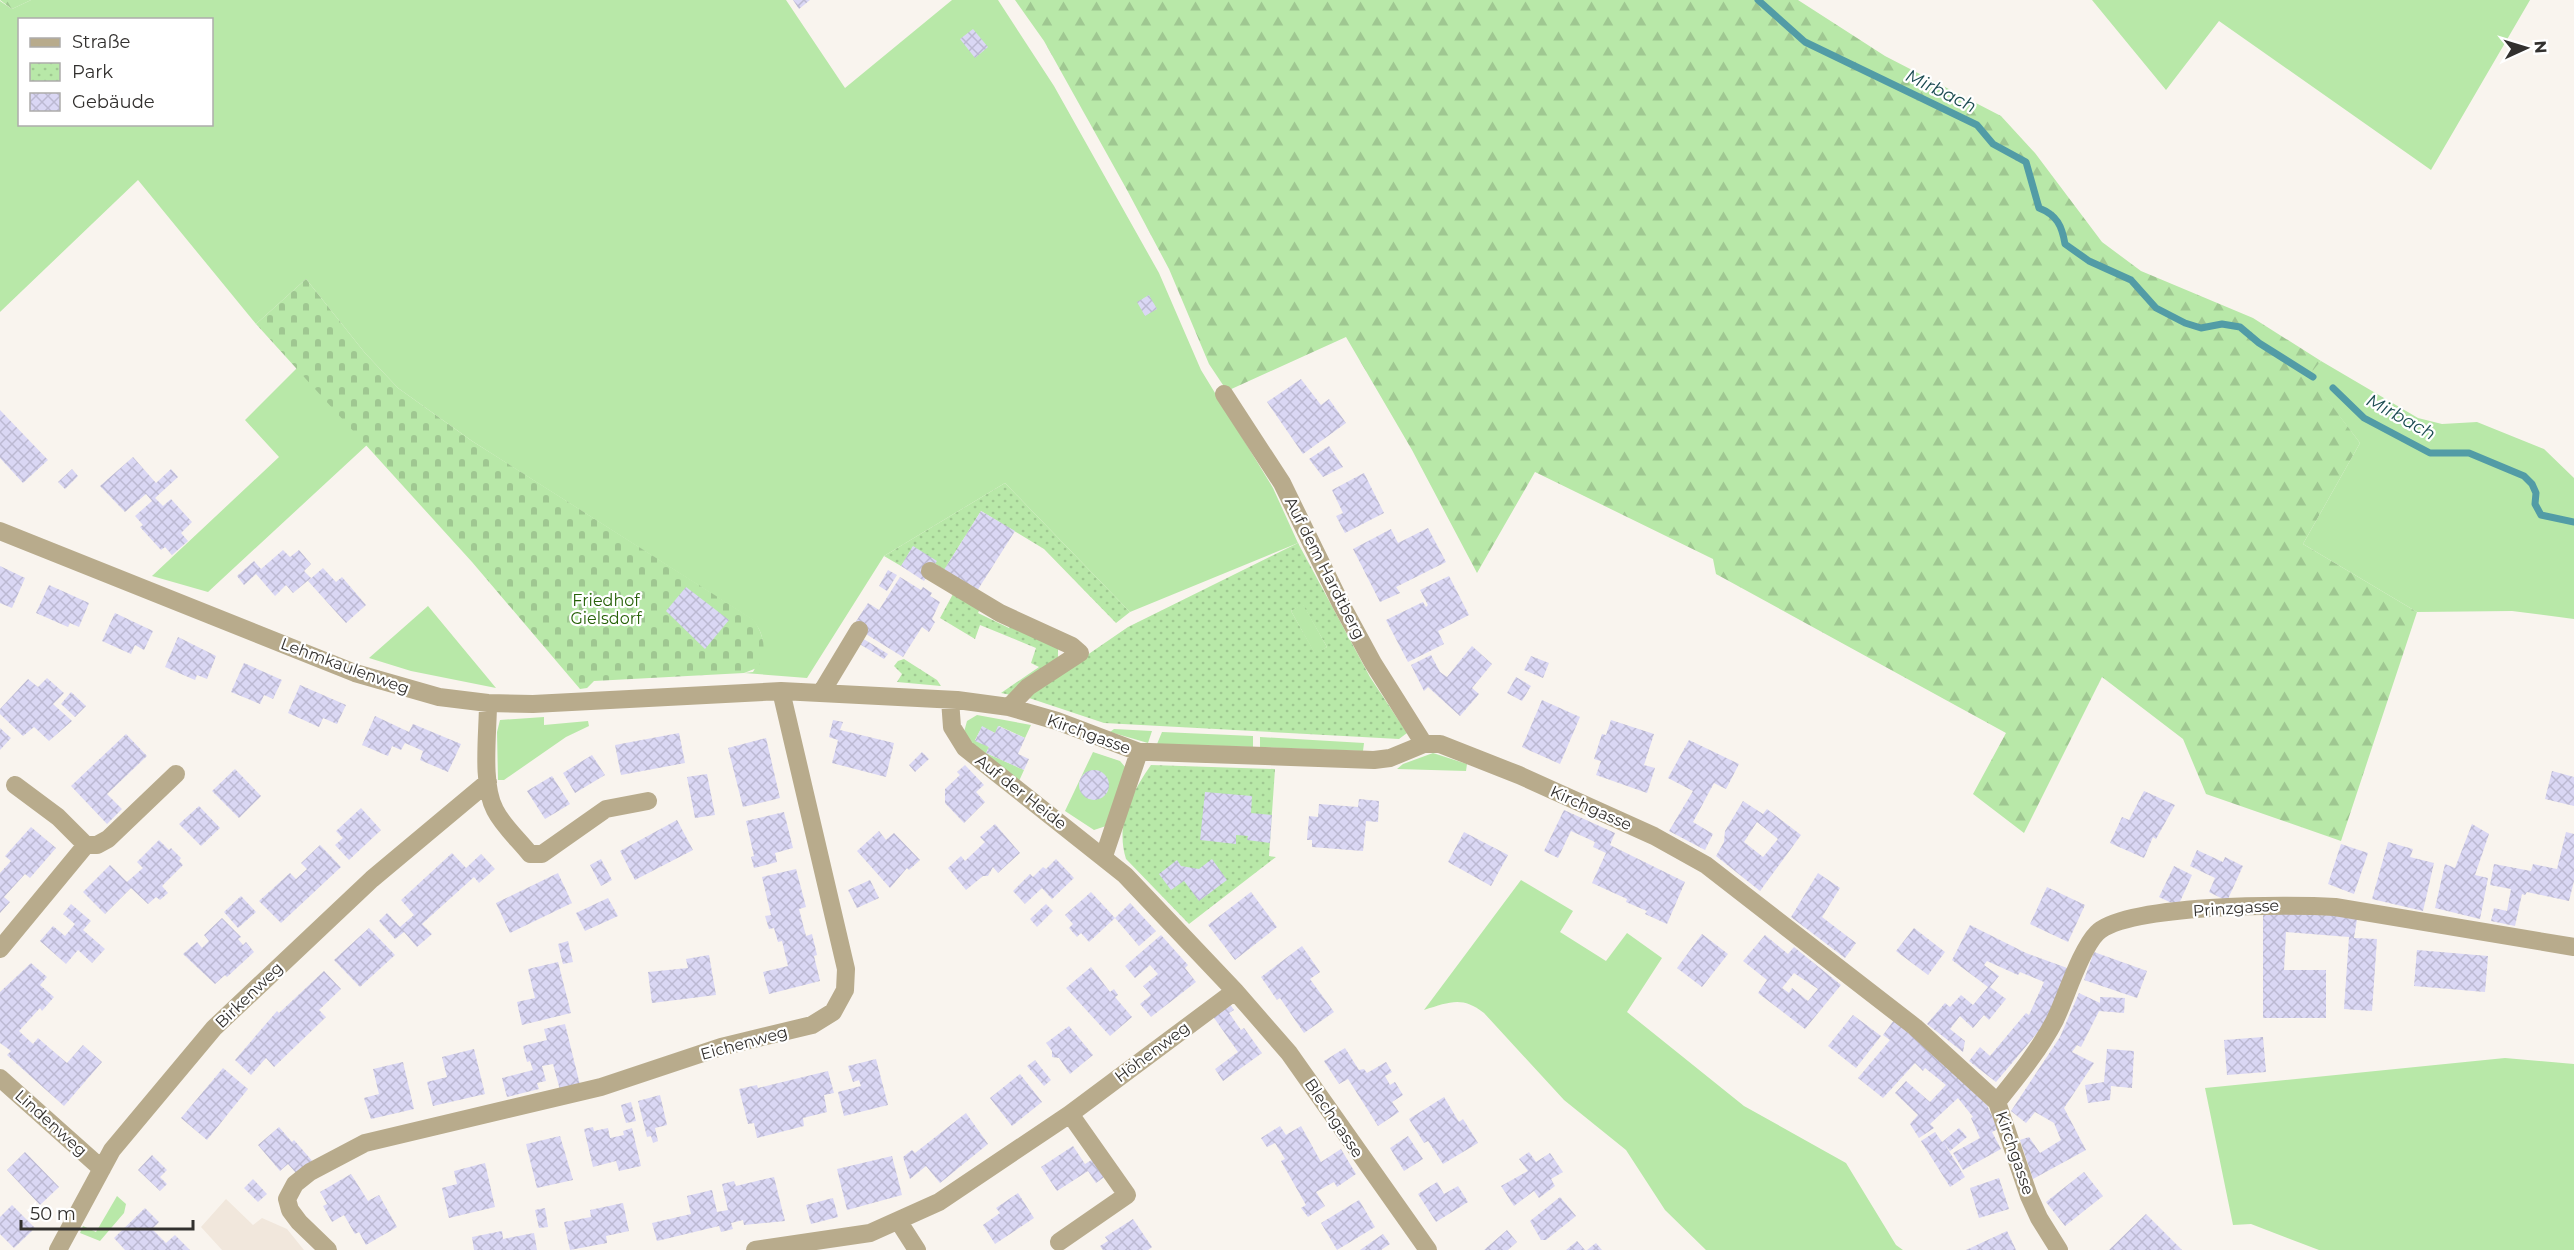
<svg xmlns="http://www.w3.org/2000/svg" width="2574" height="1250" viewBox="0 0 2574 1250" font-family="Montserrat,sans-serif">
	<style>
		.built { fill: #f1e7dc }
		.grass { fill: #b8e8a8; fill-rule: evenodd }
		.forest { fill: url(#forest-firs) }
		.cemetery { fill: url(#cemetery-stones) }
		.park { fill: url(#park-dots); fill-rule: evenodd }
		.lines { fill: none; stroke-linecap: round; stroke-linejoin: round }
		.stream { stroke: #529ca6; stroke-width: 7 }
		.building { fill: url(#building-cross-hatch); fill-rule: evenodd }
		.minor { stroke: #b8ab8c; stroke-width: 18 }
		.labels { text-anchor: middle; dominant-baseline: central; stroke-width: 4.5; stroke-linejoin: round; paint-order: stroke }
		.street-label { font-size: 16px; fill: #32302e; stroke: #fff }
		.park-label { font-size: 16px; fill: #276108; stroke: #fff }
		.water-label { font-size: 18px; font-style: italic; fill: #1c4c52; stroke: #fff }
	</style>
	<defs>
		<pattern id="forest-firs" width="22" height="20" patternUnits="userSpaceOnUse" patternTransform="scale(1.5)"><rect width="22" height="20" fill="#b8e8a8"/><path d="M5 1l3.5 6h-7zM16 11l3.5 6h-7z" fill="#9fc791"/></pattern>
		<pattern id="cemetery-stones" width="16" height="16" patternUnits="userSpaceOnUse" patternTransform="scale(1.5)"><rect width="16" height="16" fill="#b8e8a8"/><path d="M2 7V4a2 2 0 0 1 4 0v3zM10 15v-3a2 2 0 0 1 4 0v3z" fill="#9fc791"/></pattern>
		<pattern id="park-dots" width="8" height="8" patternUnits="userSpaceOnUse" patternTransform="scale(1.5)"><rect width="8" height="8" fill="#b8e8a8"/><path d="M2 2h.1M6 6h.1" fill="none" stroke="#9fc791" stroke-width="1.8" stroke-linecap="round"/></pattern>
		<pattern id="building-cross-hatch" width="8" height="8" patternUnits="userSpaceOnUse" patternTransform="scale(1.5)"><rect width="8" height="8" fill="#dad7f4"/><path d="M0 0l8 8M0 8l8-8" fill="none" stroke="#bcb9d2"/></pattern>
	</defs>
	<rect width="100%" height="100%" fill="#f9f4ee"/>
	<path class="built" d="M226 1199 253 1225 262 1218 287 1229 304 1250H222L201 1227Z"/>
	<path class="grass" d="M31 0H786L845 88 952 0H998L1054 86 1159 273 1201 370 1273 488 1298 543 1130 612 1005 483 884 556 807 678 744 673 753 672C764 653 768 639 753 620L472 441 398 388 365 353 306 279 256 324 138 180 0 312V1L12 9ZM20 20H212V124H20Z
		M2092 0H2530L2431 170 2219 21 2166 90Z
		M2321 361 2418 418 2442 424 2477 422 2544 449 2574 478V619L2512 611 2417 612 2303 544 2360 443 2308 375Z
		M297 368 367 445 208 592 152 576 279 457 245 420Z
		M1303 604 1327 647 1315 654 1291 611Z
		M428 606 496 688 411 671 369 658Z
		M977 715 1031 725 1025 738 999 726 995 733 982 727 975 740 989 747 986 753 1024 770 1019 781 975 748 964 732 967 721Z
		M544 717V725L588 721 589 726 566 737 504 780H498L497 732 500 720Z
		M1114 729 1152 731 1148 743 1110 732Z
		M1162 732 1253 736V747L1157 744Z
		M1260 737 1364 743 1363 751 1260 747Z
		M1093 752 1120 761 1126 768 1106 826 1094 830 1065 811Z
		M1433 753 1467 764 1466 771 1397 769 1403 764Z
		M1521 880 1573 911 1560 932 1606 961 1627 933 1662 958 1627 1012 1744 1106 1846 1163 1896 1245 1903 1250H1706L1665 1210 1626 1150 1564 1100 1484 1013C1462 996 1450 1002 1424 1010Z
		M2505 1058 2574 1064V1250H2319L2251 1224 2233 1225 2205 1088Z
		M117 1196 126 1204 124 1213 100 1241 80 1233 83 1226 96 1232Z"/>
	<path class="forest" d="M0 0H31L12 9Z
		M1015 0H1798L1885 56 2001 116 2035 153 2102 242 2141 271 2253 318 2321 361 2309 375 2360 443 2303 544 2417 612 2341 841 2206 794 2183 739 2102 677 2024 833 1973 794 2006 733 1716 574 1713 559 1535 472 1477 573 1412 450 1346 337 1227 391 1209 364 1169 269 1127 190 1044 41Z"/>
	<path class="cemetery" d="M306 279 365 353 398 388 472 441 754 620C764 635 768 653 757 668L744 673 594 681 587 688 580 689 472 562 256 324Z"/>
	<path class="park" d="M1005 483 1130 612 1116 623 1044 549 981 511 944 570 913 547 901 566 884 556Z
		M1298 543 1370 677 1407 733 1399 739 1104 723 1026 697 1128 627ZM1303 605 1327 647 1315 653 1291 611Z
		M953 594 980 609 978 613 1009 628 1011 624 1058 647V658L1011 695 1001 693 1039 667 1031 663 1036 648 980 625 975 639 940 618Z
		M904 659 937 680 941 686 897 682 902 674 894 666 898 661Z
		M1151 765 1275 769 1269 856 1276 857 1189 924 1126 859C1115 824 1132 792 1151 765Z"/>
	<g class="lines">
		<path class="stream" d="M1758 0 1805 42 1977 125 1993 144 2026 162 2039 208C2057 215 2062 226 2065 244L2089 261 2131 280 2156 308 2185 323 2201 328 2222 324 2240 327 2259 343 2313 377
			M2333 388 2364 418 2430 453H2469L2524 476 2532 484 2536 493 2535 504 2541 515 2574 522"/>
	</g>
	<path class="building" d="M793 0H810L799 9Z
		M973 29 988 47 975 58 960 39Z
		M1149 295 1157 309 1145 316 1137 302Z
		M1301 379 1321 405 1329 399 1346 423 1303 454 1267 402Z
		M0 410 48 460 23 483 0 458Z
		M1329 446 1343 467 1323 477 1309 459Z
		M133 457 156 483 171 469 178 477 155 498 163 506 171 499 192 522 181 533 188 541 172 555 165 547 161 550 140 527 143 525 135 516 152 501 146 494 125 512 100 486Z
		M72 469 78 476 65 489 58 482Z
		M1364 473 1384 513 1345 533 1336 516 1343 513 1332 490Z
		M981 511 1015 531 977 591 944 570Z
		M1428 528 1446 562 1396 587 1400 593 1380 602 1353 549 1391 529 1398 543Z
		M913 546 937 561 924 581 901 566Z
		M283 550 290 557 299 550 311 564 304 571 311 578 293 593 286 585 275 596 256 574 244 585 237 576 254 561 261 569Z
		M0 566 25 578 12 608 0 603Z
		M323 568 336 582 342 577 366 605 346 623 308 581Z
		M888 570 897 575 887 591 879 586Z
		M1449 576 1469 615 1438 631 1444 644 1408 662 1386 620 1423 602 1426 607 1428 605 1420 590Z
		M900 577 921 590 923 587 932 593 930 596 940 602 932 619 935 622 929 632 922 627 903 657 853 626 868 603 879 610Z
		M49 585 89 603 79 627 70 623 68 627 36 613Z
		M686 587 729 620 705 649 666 611Z
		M115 613 153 631 144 650 135 645 131 654 102 641Z
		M178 637 216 656 207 679 197 675 195 680 165 667Z
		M862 638 888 654 884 659 858 643Z
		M1472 646 1492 664 1472 688 1479 694 1460 716 1428 687 1424 691 1411 665 1431 655 1440 672 1447 677Z
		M1531 656 1549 663 1543 678 1524 670Z
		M244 663 282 680 273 699 264 695 260 704 231 692Z
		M1516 677 1531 686 1522 701 1507 693Z
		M47 678 64 693 53 704 72 721 49 741 34 727 23 736 0 714V709L28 679 38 687Z
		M300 685 346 705 337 724 323 718 319 727 288 713Z
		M71 692 86 706 75 717 61 704Z
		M1542 700 1580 717 1560 764 1522 747Z
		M375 716 409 732 413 724 461 744 448 772 420 760 423 751 405 743 401 750 392 746 388 756 362 745Z
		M833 720 843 722 840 730 894 743 886 777 832 763 838 740 829 737Z
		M1611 720 1654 734 1644 765 1655 768 1647 793 1596 775 1601 761 1594 759 1602 734 1606 735Z
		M982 726 995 733 998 726 1025 738 1018 754 1029 759 1024 770 986 753 989 747 975 741Z
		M0 728 11 738 0 750Z
		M679 733 685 763 621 775 615 745Z
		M126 734 147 756 107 794 122 809 107 824 71 786Z
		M766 738 780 798 743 807 728 748Z
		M1689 740 1739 764 1726 789 1714 783 1693 822 1713 834 1705 850 1669 831 1693 791 1668 778Z
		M922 752 929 759 915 772 909 765Z
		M592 755 605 775 575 793 563 773Z
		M965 765 984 785 976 792 985 802 964 823 945 803V789L960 775 957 772Z
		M235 769 261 796 239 818 212 791Z
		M1079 785a15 15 0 1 1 30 0a15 15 0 1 1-30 0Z
		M2552 771 2574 777V806L2545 799Z
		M707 774 715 815 695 818 687 777Z
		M552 776 570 804 545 819 527 791Z
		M2144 791 2175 805 2156 839 2153 837 2144 858 2110 843 2122 817 2129 820Z
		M1205 792 1252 796 1251 813 1272 815 1270 843 1247 840 1248 836 1236 835V844L1200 840Z
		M1359 799 1379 801 1378 822 1366 821 1363 851 1312 847V840H1307L1309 816 1318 817 1319 804 1358 807Z
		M1743 801 1763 814 1767 809 1801 835 1760 891 1716 856 1724 842 1725 831ZM1757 822 1778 839 1763 857 1744 842Z
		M199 806 220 828 201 846 179 824Z
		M361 808 381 830 349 860 335 845 343 838 336 831Z
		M1564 810 1615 833 1610 845 1685 882 1667 924 1645 914 1647 911 1626 902 1627 899 1592 883 1606 853 1593 847 1595 842 1571 831 1558 858 1544 851Z
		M784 812 793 848 775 853 777 862 754 868 751 857 754 856 746 821Z
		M677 820 693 850 635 880 620 851Z
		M995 824 1020 853 998 873 993 867 988 876H983L966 890 948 868 961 856 965 861 985 842 980 837Z
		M2472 824 2489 834 2475 875 2488 878 2480 919 2435 908 2445 864 2455 868Z
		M31 827 56 848 30 878 25 874 4 897 10 902 0 913V873L11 861 5 856Z
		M879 831 886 840 894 833 920 860 909 870 907 868 890 888 857 851Z
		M1464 832 1508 855 1491 886 1448 862Z
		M2566 832 2574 834V881L2569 901 2527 892 2525 895 2522 894 2515 926 2491 921 2494 908 2507 911 2511 889 2490 885 2494 864 2531 871 2533 864 2557 869Z
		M159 840 169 850 171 848 181 858 179 861 183 865 162 886 168 893 160 900 156 897 148 904 131 888 105 914 83 892 110 865 127 882 143 868 137 862Z
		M2388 842 2413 849 2410 857 2434 863 2423 911 2372 899Z
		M2341 844 2368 853 2354 894 2328 884Z
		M320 845 341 867 281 923 259 901 290 873 296 879 307 869 301 863Z
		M2197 850 2223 862 2225 857 2243 866 2227 901 2209 892 2215 878 2190 866Z
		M452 853 466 868 481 854 495 869 479 883 474 877 422 924 432 934 417 947 404 932 395 939 379 921 387 913 400 927 414 915 401 900Z
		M601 859 612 880 601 886 590 865Z
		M1056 859 1074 878 1052 899 1042 888 1025 904 1013 891 1030 874 1033 877 1043 867 1046 869Z
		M1212 859 1227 880 1199 901 1184 881 1171 890 1159 874 1177 860 1181 866 1199 869Z
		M2174 866 2192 875 2178 906 2159 897Z
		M796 869 806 907 799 909 806 936 812 934 817 955 814 956 820 981 769 994 763 972 788 966 782 941 778 942 774 928 769 929 765 916 771 915 762 877Z
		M558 873 572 903 510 933 496 903Z
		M1818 873 1840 888 1822 917 1856 943 1845 958 1791 917Z
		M870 880 879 898 857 908 848 890Z
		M2047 887 2085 905 2068 942 2030 924Z
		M1091 892 1115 918 1089 942 1081 933 1077 937 1069 928 1073 924 1065 915Z
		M1251 892 1277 927 1235 960 1208 925Z
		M241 896 256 912 238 928 224 912Z
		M608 898 618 916 585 931 576 913Z
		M1130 903 1156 931 1139 946 1115 918Z
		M71 904 91 921 83 930 105 949 92 963 78 950 66 964 40 941 53 926 65 936 75 924 63 914Z
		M1046 904 1053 911 1037 927 1030 919Z
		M2263 913 2333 915 2357 919 2354 938 2377 939 2372 1011 2344 1009 2349 937 2286 932 2284 970H2326V1018H2263Z
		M222 918 241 937 238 939 243 945 246 942 254 952 227 977 225 975 215 984 183 954 197 942 202 948 209 941 204 935Z
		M1970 925 2026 953 2070 969 2043 1026 1996 1082 1969 1061 1980 1047 1990 1056 2026 1013 2029 1015 2044 982 2020 972 2018 975 1987 961 1984 965 1999 976 1990 987 2006 999 1989 1020 1984 1015 1973 1028 1960 1016 1950 1029 1965 1041 1963 1052 1927 1024 1945 1003 1950 1007 1961 995 1973 1005 1988 987 1952 960Z
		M369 928 395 955 360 987 334 960Z
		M1914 928 1945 952 1928 975 1896 951Z
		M1702 934 1728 954 1702 987 1677 968Z
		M1161 935 1188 965 1185 968 1196 982 1151 1017 1140 1004 1151 995 1143 986 1158 974 1150 965 1135 978 1125 966Z
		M1765 935 1788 954 1794 947 1841 985 1805 1029 1758 993 1767 980 1743 961ZM1794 973 1818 989 1808 1001 1792 988 1789 993 1782 988Z
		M568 941 573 962 563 964 558 944Z
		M1302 946 1320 972 1310 979 1334 1012 1304 1033 1280 998 1277 1000 1261 977Z
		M2417 950 2488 956 2485 992 2414 986Z
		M2094 952 2147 971 2137 998 2084 980Z
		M709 955 716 995 652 1003 648 972 688 968 686 959Z
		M558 962 571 1013 522 1025 517 1002 535 998 528 969Z
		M31 963 47 977 40 985 54 997 42 1011 40 1008 19 1031 33 1044 38 1038 67 1063 83 1045 102 1062 64 1106 7 1055 11 1051 0 1043V992Z
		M1091 967 1110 992 1114 989 1118 995 1115 997 1132 1017 1110 1036 1066 988Z
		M324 971 341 989 319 1010 326 1017 274 1067 266 1058 251 1075 235 1060 277 1011 279 1013Z
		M2079 993 2100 1003V997L2125 998 2124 1013 2099 1011 2081 1047 2077 1045 2072 1052 2094 1063 2064 1108 2086 1150 2033 1179 2020 1140 2029 1137 2040 1153 2061 1140 2054 1123 2035 1112 2026 1123 2011 1111 2060 1037Z
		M1229 1003 1234 1010 1229 1013 1241 1030 1244 1028 1262 1053 1223 1081 1215 1069 1238 1052 1212 1015Z
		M1853 1015 1881 1036 1856 1068 1828 1046Z
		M1894 1020 1917 1037 1987 1105 1998 1129 1992 1132 2001 1149 1963 1170 1953 1153 1980 1138 1971 1118 1973 1117 1958 1098 1930 1124 1934 1128 1919 1138 1910 1124 1918 1115 1895 1093 1906 1081 1930 1102 1946 1085 1925 1068 1923 1071 1915 1063 1883 1098 1858 1078 1890 1040 1883 1035Z
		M565 1024 580 1085 560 1090 553 1064 542 1066 546 1081 537 1083 539 1089 507 1097 502 1078 533 1070 530 1061 527 1062 523 1046 547 1040 544 1029Z
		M1069 1026 1093 1055 1070 1074 1059 1058 1052 1057V1051L1046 1043Z
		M2263 1037 2266 1072 2227 1075 2224 1040Z
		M1345 1048 1359 1070 1364 1069 1367 1073 1386 1062 1392 1072 1385 1076 1390 1085 1395 1082 1403 1095 1392 1102 1399 1112 1378 1126 1348 1079 1339 1084 1324 1061Z
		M474 1049 485 1094 433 1106 427 1082 447 1077 442 1057Z
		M2107 1049 2134 1051 2132 1088 2111 1086 2110 1100 2088 1103 2085 1085 2104 1082Z
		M876 1059 888 1105 844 1116 838 1092 861 1086 859 1080 853 1082 848 1066Z
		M1035 1060 1051 1080 1044 1086 1027 1066Z
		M403 1062 414 1109 371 1119 364 1098 379 1094 373 1069Z
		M223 1068 248 1089 207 1140 181 1118Z
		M828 1071 834 1093 824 1095 827 1112 803 1118 804 1126 757 1138 754 1123 748 1124 739 1089 757 1085 758 1088Z
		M1020 1074 1042 1102 1012 1126 990 1098Z
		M660 1095 667 1125 655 1128 658 1141 653 1143 651 1136 647 1137 638 1101Z
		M1444 1097 1459 1122 1463 1119 1478 1143 1443 1164 1428 1141 1424 1143 1409 1119Z
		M631 1102 636 1121 626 1123 621 1105Z
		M966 1113 988 1144 940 1183 926 1166 910 1179 903 1157 912 1150 915 1153Z
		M1280 1126 1286 1135 1301 1126 1321 1162 1341 1149 1356 1174 1337 1187 1334 1182 1316 1192 1325 1206 1308 1217 1301 1208 1306 1205 1281 1161 1285 1159 1275 1143 1267 1147 1261 1138Z
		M279 1127 292 1142 294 1140 314 1163 296 1173 288 1164 280 1171 258 1145Z
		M593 1127 594 1131 608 1128 610 1138 624 1135 623 1131 632 1128 641 1166 619 1171 616 1161 593 1167 584 1129Z
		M1959 1128 1967 1137 1950 1151 1944 1143 1965 1177 1950 1187 1921 1141 1935 1132 1942 1142Z
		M560 1136 573 1180 537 1188 526 1144Z
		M1408 1136 1423 1159 1404 1171 1390 1148Z
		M1073 1146 1085 1164 1095 1158 1107 1175 1096 1183 1088 1171 1057 1191 1041 1167Z
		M25 1152 59 1187 40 1205 7 1170Z
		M1529 1152 1536 1162 1550 1153 1563 1172 1551 1179 1555 1186 1539 1198 1534 1191 1514 1206 1501 1186 1528 1171 1519 1159Z
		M152 1155 167 1170 160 1177 167 1184 160 1191 138 1170Z
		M892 1156 902 1195 847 1210 837 1169Z
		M485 1163 495 1207 449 1218 442 1188 457 1184 454 1171Z
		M2084 1172 2103 1196 2065 1226 2046 1202Z
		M351 1174 368 1201 379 1195 397 1227 366 1245 359 1232 355 1234 344 1215 332 1222 323 1206 327 1204 320 1192Z
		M774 1177 785 1221 744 1225 743 1220 731 1223 733 1229 721 1232 719 1226 657 1241 652 1223 691 1214 687 1196 712 1190 717 1212 728 1210 722 1184 734 1181 736 1186Z
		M1999 1178 2009 1209 1979 1218 1970 1188Z
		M253 1179 267 1194 258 1202 244 1188Z
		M1437 1182 1444 1194 1458 1186 1468 1202 1436 1222 1418 1194Z
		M1018 1193 1034 1218 995 1244 983 1225 1000 1213 996 1208Z
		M1560 1197 1576 1216 1546 1240H1541L1530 1221Z
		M833 1198 838 1217 811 1224 806 1205Z
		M1359 1200 1375 1227 1337 1250 1321 1223Z
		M623 1203 629 1231 606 1236 607 1243 570 1250 564 1222 591 1217 590 1210Z
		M12 1205 35 1228 14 1248 0 1234V1217Z
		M145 1208 159 1222 152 1229 166 1243 175 1235 190 1250H125L114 1238Z
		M545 1208 548 1227 539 1228 535 1210Z
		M2146 1214 2182 1250H2109Z
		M1133 1219 1152 1247 1148 1250H1103L1100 1246 1108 1241 1105 1237Z
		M1507 1230 1517 1242 1508 1250H1484Z
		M502 1231 503 1239 534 1233 537 1250H474L472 1237Z
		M2007 1231 2016 1250H1966Z
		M1383 1234 1390 1244 1381 1250H1360Z
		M1577 1241 1585 1250H1566Z
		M1596 1243 1602 1250H1587Z"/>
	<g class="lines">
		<path class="minor" d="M1224 394 1282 483 1341 604 1373 663 1424 744
			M0 531 355 673 439 697 488 703 533 704 781 691 957 700 1009 707 1057 721 1139 752H1150L1374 760 1390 758 1424 744H1440L1519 775 1654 836 1706 865 1915 1027 1997 1102 2029 1196 2039 1218 2059 1250
			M930 571 1000 613 1072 646 1080 653 1028 687 1009 707
			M821 693 859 630
			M950 700 952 727 965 748 1125 875 1235 991 1289 1053 1428 1250
			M488 703C488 733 481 784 495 810 503 826 519 840 530 854H542L606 809 648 801
			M86 845H97L108 839 176 774
			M1104 856 1139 752
			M0 949 86 845 58 817 15 785
			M0 1078 102 1169
			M1997 1102C2018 1076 2040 1049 2055 1020 2066 997 2081 949 2097 933 2126 904 2291 904 2335 907L2574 947
			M899 1222 917 1250
			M1059 1242 1127 1195 1070 1114
			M58 1250 112 1150 214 1028 372 879 488 782
			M328 1250 299 1222 290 1210 287 1199 295 1184 310 1172 365 1143 601 1087 721 1047 812 1025 833 1012 845 990 846 969 781 691
			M755 1250 870 1233 939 1202 1070 1114 1235 991"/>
	</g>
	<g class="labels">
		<g class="street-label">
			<text transform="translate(1325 568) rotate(63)">Auf dem Hardtberg</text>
			<text transform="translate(345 666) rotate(20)">Lehmkaulenweg</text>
			<text transform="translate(1089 734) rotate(20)">Kirchgasse</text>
			<text transform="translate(1021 792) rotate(38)">Auf der Heide</text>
			<text transform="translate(1591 808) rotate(24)">Kirchgasse</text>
			<text transform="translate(2236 908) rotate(-4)">Prinzgasse</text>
			<text transform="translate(249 995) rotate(-44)">Birkenweg</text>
			<text transform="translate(744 1043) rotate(-15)">Eichenweg</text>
			<text transform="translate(1152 1052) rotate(-37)">Höhenweg</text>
			<text transform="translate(1334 1118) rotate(56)">Blechgasse</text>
			<text transform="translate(51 1123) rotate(42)">Lindenweg</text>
			<text transform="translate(2015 1153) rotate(71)">Kirchgasse</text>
		</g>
		<g class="park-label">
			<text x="606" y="600">Friedhof<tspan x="606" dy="18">Gielsdorf</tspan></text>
		</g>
		<g class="water-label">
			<text transform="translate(1941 91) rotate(26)">Mirbach</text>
			<text transform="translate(2401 417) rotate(29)">Mirbach</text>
		</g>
	</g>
	<rect x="18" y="18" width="195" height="108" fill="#ffffff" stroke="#adacab" stroke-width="1.5"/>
	<rect x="30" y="38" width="30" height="9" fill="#b8ab8c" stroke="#adacab" stroke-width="1.5"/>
	<text x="72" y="48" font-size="18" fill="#32302e">Straße</text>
	<rect x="30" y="63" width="30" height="18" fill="url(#park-dots)" stroke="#adacab" stroke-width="1.5"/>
	<text x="72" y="78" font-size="18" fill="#32302e">Park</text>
	<rect x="30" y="93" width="30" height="18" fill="url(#building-cross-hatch)" stroke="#adacab" stroke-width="1.5"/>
	<text x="72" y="108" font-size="18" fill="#32302e">Gebäude</text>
	<g transform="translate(2526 48) rotate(86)" stroke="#ffffff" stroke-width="4.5" paint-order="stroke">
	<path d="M0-4.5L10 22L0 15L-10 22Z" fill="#32302e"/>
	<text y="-9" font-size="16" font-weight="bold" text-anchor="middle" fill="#32302e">N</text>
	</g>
	<path d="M21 1220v9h172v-9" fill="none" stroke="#32302e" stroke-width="3"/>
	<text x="30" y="1220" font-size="18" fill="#32302e" stroke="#ffffff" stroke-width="4.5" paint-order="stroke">50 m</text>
</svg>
